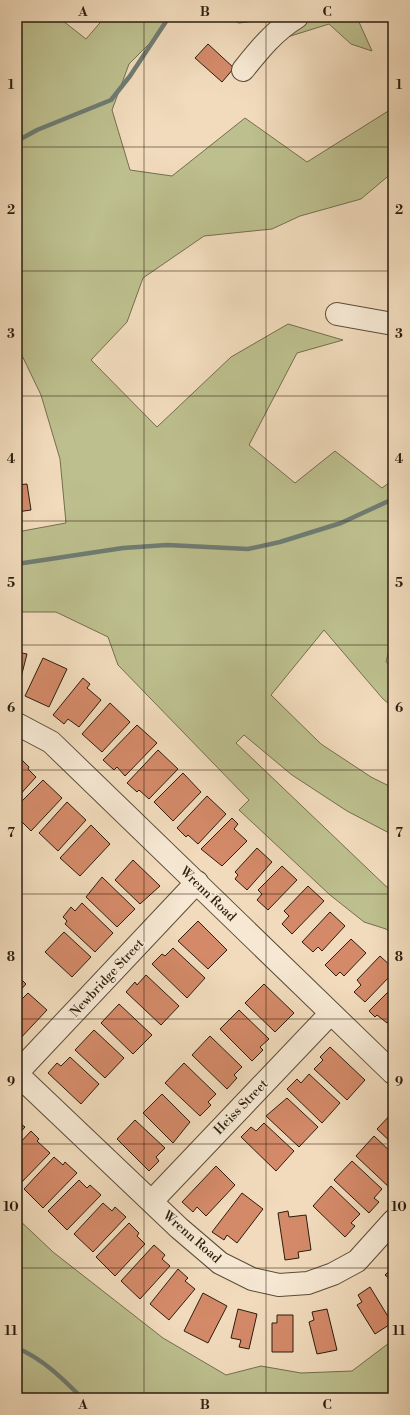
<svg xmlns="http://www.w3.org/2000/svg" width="410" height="1415" viewBox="0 0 410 1415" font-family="'Libre Bodoni',serif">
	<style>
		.green { fill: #bdbf8e; stroke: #746e4e }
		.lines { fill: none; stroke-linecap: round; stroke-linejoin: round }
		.stream { stroke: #6f7c73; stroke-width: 4.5 }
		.building { fill: #d48a69; stroke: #2b1e0d }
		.minor-casing { stroke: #5c4d39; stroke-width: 24 }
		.minor { stroke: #f6e8d3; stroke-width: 22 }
		.grid { fill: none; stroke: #2b1e0d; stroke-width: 1; stroke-opacity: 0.55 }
		.labels { text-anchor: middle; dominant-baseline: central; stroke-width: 3; stroke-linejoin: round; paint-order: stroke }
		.street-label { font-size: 13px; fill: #2b1e0d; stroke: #f6e8d3 }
		.neatline { fill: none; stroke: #2b1e0d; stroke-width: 1.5 }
		.grid-label { font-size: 13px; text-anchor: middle; font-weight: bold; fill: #2b1e0d }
	</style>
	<rect width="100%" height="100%" fill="#f1dbbc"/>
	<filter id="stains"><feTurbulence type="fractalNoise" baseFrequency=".005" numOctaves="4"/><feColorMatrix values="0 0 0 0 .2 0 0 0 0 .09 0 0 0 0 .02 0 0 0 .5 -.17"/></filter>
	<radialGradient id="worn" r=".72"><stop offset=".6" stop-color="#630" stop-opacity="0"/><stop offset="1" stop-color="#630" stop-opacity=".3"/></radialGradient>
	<path class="green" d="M17 17H58L86 39 105 17H169L157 36 129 64 112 110 130 170 172 176 245 118 307 162 393 108V172L361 199 300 216 272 229 204 236 143 278 127 322 91 360 157 427 231 357 288 324 343 340 297 353 249 445 295 483 335 451 382 488 393 480V634L386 662 393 669V707L383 699 324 630 271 695 321 744 371 777 393 788V835L347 811 292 775 244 735 236 743 393 893V935L386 929 364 922 330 895 239 810 249 800 118 665 108 637 56 612H17V532L66 523 60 459 41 395 17 345Z
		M224 17H360L359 22 372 51 351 44 329 24 281 39 272 19 239 23Z
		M17 1218 53 1252 163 1338 226 1375 261 1366 301 1373 352 1371 393 1340V1398H17Z"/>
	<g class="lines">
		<path class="stream" d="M222 17H227
			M17 141 37 130 111 100 130 76 169 17
			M17 564 123 548 167 545 248 549 280 542 341 523 393 499
			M17 1348C43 1359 62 1378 82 1398"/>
	</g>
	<path class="building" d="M208 44 234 68 222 82 195 58Z
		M17 461 21 474 17 475Z
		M27 484 31 510 17 512V485Z
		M17 652 27 654 17 693Z
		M43 658 67 669 49 707 25 696Z
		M83 678 90 684 87 688 101 700 79 727 68 719 64 724 53 715Z
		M110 703 130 722 102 752 82 734Z
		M137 725 157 743 125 776 117 767 114 770 103 760Z
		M158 750 178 769 149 799 139 790 137 792 127 783Z
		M18 756 29 767 28 769 36 777 17 798Z
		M183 773 201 792 173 821 154 802Z
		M43 780 62 798 31 831 17 817V806Z
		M207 796 226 814 198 844 188 835 186 837 177 828Z
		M67 802 86 820 58 851 39 833Z
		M232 818 238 824 234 829 247 841 222 866 201 849Z
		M91 825 110 844 80 876 60 858Z
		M257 848 272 862 247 890 235 879 238 875 235 872Z
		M133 860 160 886 140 904 115 880Z
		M282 866 297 880 268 910 257 900 262 894 258 890Z
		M102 877 135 909 117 927 86 897Z
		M308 886 324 901 292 934 282 924 289 916 284 911Z
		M82 903 113 933 95 952 65 924 67 921 63 917 71 907 75 911Z
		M330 912 345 926 322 951 318 947 313 952 302 942Z
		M198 921 227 950 208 969 178 941Z
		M64 932 91 957 72 977 45 952Z
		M351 939 366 953 344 976 340 972 336 976 325 965Z
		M173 948 205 978 187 998 152 964 162 954 165 956Z
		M380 956 393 968V973L365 1002 354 992 361 985 357 980Z
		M17 975 26 984 17 994Z
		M146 975 179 1006 161 1025 126 992 135 982 137 985Z
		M264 984 294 1013 275 1032 245 1003Z
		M392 988 393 1017 387 1023 377 1015 375 1017 369 1011Z
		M28 993 47 1010 17 1042V1004Z
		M119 1004 152 1035 133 1054 101 1023Z
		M239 1010 269 1039 260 1047 263 1050 252 1061 220 1029Z
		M94 1030 124 1058 105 1078 75 1050Z
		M210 1036 242 1067 234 1075 237 1078 227 1089 192 1055Z
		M330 1047 365 1080 347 1100 314 1069 323 1060 320 1057Z
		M70 1057 99 1084 81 1104 48 1073 57 1063 61 1066Z
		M184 1063 216 1094 208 1102 211 1105 200 1116 165 1083Z
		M309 1074 340 1103 322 1123 287 1089 297 1079 301 1083Z
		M162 1094 190 1122 173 1143 143 1113Z
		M287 1098 318 1127 299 1147 266 1116Z
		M393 1112V1144L377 1129Z
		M135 1120 165 1148 156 1157 159 1161 149 1171 117 1139Z
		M17 1121 25 1127 17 1136Z
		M264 1123 294 1151 276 1171 241 1137 251 1127 256 1131Z
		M31 1131 39 1139 37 1141 50 1153 18 1186 17 1146Z
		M374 1136 393 1154V1187L391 1189 356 1156Z
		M54 1157 63 1165 65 1162 77 1173 43 1208 24 1189Z
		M352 1161 382 1189 374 1198 379 1202 369 1213 334 1180Z
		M216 1166 235 1185 206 1216 197 1207 193 1212 182 1202Z
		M79 1180 87 1188 90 1185 101 1195 67 1230 48 1211Z
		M331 1186 360 1214 351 1223 355 1226 345 1237 313 1206Z
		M242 1193 263 1209 237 1243 227 1235 224 1240 212 1232Z
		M103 1203 112 1211 115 1207 126 1217 93 1252 74 1234Z
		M288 1211 289 1217 306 1215 311 1250 298 1252 299 1258 285 1260 278 1213Z
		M129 1223 139 1233 137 1236 145 1244 115 1276 96 1257Z
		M154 1245 165 1255 162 1259 170 1266 140 1299 121 1281Z
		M393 1267V1288L388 1283 391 1280 385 1275Z
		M178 1269 188 1278 185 1281 195 1289 169 1320 150 1304Z
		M370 1287 392 1323 375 1334 357 1305 362 1302 358 1295Z
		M203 1293 227 1306 208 1343 184 1331Z
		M238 1309 257 1314 249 1349 239 1347 241 1340 231 1338Z
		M327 1309 337 1350 317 1354 309 1322 314 1320 312 1312Z
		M277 1315H293V1352H272V1323H277Z"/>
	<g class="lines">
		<g class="minor-casing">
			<path id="minor" d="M243 70C259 50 274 31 297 17
				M337 314 393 324
				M17 724 51 742 393 1073
				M17 1073 197 882
				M17 1074 179 1228 220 1263 252 1279 279 1285 308 1283 333 1274 357 1261 393 1221
				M152 1201 331 1013"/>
		</g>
		<use href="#minor" class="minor"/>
	</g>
	<path class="grid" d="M144 17V1398M266 17V1398M17 147H393M17 271H393M17 396H393M17 521H393M17 645H393M17 770H393M17 894H393M17 1019H393M17 1144H393M17 1268H393"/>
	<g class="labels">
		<g class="street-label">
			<text transform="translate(208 894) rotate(44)">Wrenn Road</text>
			<text transform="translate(107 978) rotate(-47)">Newbridge Street</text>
			<text transform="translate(241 1107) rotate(-46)">Heiss Street</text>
			<text transform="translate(192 1237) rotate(41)">Wrenn Road</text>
		</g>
	</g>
	<rect width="410" height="1415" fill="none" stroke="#f1dbbc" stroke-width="44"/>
	<rect x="22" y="22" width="366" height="1371" class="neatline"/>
	<g class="grid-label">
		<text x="83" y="16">A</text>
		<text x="205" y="16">B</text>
		<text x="327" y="16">C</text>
		<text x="11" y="89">1</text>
		<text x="399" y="89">1</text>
		<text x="11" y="214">2</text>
		<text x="399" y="214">2</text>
		<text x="11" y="338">3</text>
		<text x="399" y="338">3</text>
		<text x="11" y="463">4</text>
		<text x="399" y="463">4</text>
		<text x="11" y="587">5</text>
		<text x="399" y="587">5</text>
		<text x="11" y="712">6</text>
		<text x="399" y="712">6</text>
		<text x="11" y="837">7</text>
		<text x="399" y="837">7</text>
		<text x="11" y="961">8</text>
		<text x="399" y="961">8</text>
		<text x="11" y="1086">9</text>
		<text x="399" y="1086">9</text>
		<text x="11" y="1211">10</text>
		<text x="399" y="1211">10</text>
		<text x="11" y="1335">11</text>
		<text x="399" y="1335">11</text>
		<text x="83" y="1409">A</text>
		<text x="205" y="1409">B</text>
		<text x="327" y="1409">C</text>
	</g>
	<rect width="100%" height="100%" filter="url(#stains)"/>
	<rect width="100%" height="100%" fill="url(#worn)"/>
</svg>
